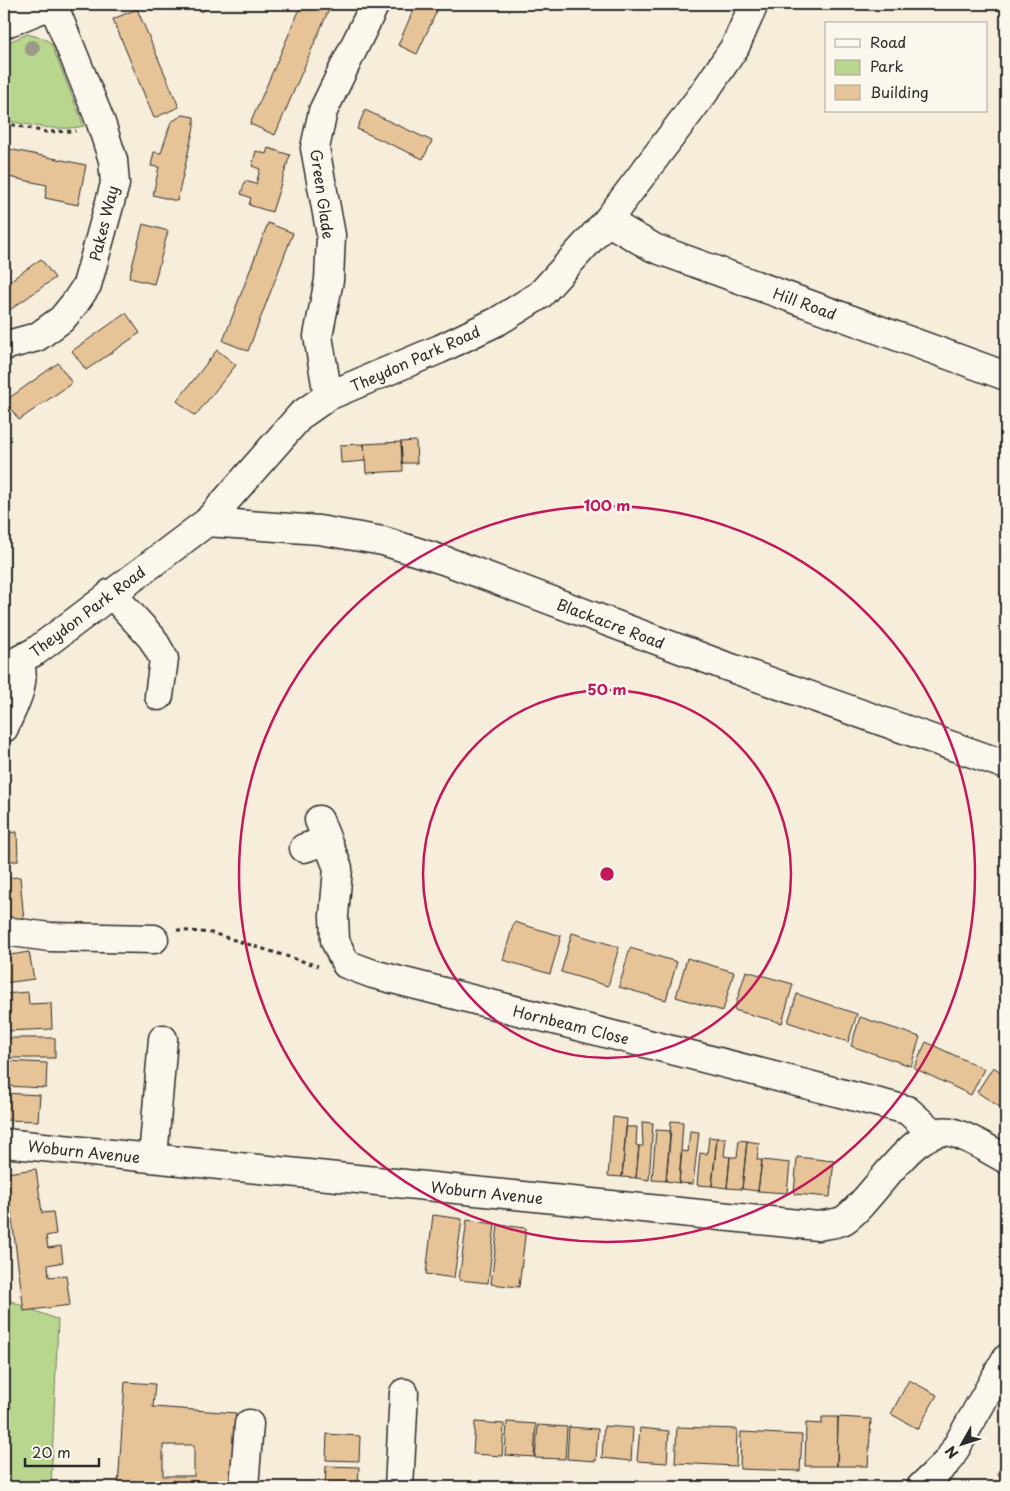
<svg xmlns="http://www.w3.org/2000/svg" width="1010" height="1491" viewBox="0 0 1010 1491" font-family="'Playpen Sans',sans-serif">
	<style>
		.green { fill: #b8d68e; stroke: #72805c }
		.building { fill: #e6c498; stroke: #2b2b2b; fill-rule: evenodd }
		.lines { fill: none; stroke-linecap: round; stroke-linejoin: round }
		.minor-casing { stroke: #2b2b2b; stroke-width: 31 }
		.path { stroke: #2b2b2b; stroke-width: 3; stroke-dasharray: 4 4; stroke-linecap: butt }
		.minor { stroke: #fbf7ec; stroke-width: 28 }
		.tree { fill: #9a9a88 }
		.ring { fill: none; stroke: #c2185b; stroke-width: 2.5 }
		.labels { text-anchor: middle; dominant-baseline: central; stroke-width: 5; stroke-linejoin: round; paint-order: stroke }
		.street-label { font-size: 15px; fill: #2b2b2b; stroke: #fbf7ec }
		.centre { fill: #c2185b; stroke: #fbf7ec; stroke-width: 2.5 }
		.ring-label { font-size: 15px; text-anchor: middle; font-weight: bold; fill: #c2185b; stroke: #fbf7ec; stroke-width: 5; stroke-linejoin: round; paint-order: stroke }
	</style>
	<rect width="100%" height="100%" fill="#f7eddb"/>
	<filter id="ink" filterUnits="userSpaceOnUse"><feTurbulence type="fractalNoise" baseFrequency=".02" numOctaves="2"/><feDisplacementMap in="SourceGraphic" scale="10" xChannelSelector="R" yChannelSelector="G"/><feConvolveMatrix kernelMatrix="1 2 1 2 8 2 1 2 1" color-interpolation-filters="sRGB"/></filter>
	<g filter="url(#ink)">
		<path class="green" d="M27 34 43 38 51 43 84 126C56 132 31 125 4 120V44Z
			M4 1298 58 1320 51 1487H4Z"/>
		<path class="building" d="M196 4H216L201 12Z
			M302 4H317L329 9 275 135 250 124Z
			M416 4H440L417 54 398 45Z
			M137 9 179 107 154 118 113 19Z
			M365 110 432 141 423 159 357 129Z
			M183 115 194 117V127L177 201 153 195 159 167 151 166 154 152 161 153 171 122Z
			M4 148 86 165 78 205 45 198 47 185 4 176Z
			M268 148 290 155 272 212 249 205 251 198 241 194 245 181 256 184 260 169 252 166 256 151 266 154Z
			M268 223 293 233 248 351 223 341Z
			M143 224 168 231 154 284 129 278Z
			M41 259 55 278 4 314V285Z
			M126 313 140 333 86 370 72 351Z
			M217 350 236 365 195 416 177 401Z
			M58 363 72 383 19 420 5 401Z
			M416 441 417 463H402L401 442Z
			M401 442 403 471 366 473 364 444Z
			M364 444 365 461 341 463 340 445Z
			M17 832 18 861H4V833Z
			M20 877 24 921 4 923V878Z
			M514 922 561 936 550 974 503 960Z
			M572 933 619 947 608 986 561 972Z
			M630 948 677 962 666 1000 619 987Z
			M29 952 34 979 4 983V956Z
			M687 958 734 972 723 1011 676 997Z
			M746 971 793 984 782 1023 734 1010Z
			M28 992 29 1004 51 1003 52 1029 4 1031V994Z
			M797 994 857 1014 848 1042 788 1022Z
			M860 1017 920 1037 911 1066 851 1046Z
			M4 1038H55V1058H4Z
			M926 1042 984 1069 971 1095 914 1068Z
			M6 1061 47 1063 46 1088 5 1086Z
			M993 1067 1006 1075V1111L977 1092Z
			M4 1093 40 1095 38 1121 4 1120Z
			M613 1117 627 1119 622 1177 608 1176Z
			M671 1121 683 1122 679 1183 666 1181Z
			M642 1122 653 1123 649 1180 636 1178 639 1146H643Z
			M626 1127H637L636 1145 639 1146 636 1178 622 1177Z
			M656 1130 671 1131 666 1181 652 1180Z
			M690 1131 699 1132 693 1184 679 1183 682 1151 688 1152Z
			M709 1137 717 1138 712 1186 697 1185 700 1153 707 1154Z
			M717 1138H726L724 1156 730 1157 727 1188 712 1186Z
			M739 1140 747 1141 742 1189 727 1188 730 1157H737Z
			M747 1141 759 1143 757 1160H762L758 1191 742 1189Z
			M797 1157 834 1161 830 1197 794 1194Z
			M762 1160 790 1163 787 1193 758 1191Z
			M36 1169 42 1213 53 1212 56 1234 46 1236 48 1248 61 1246 63 1262 48 1265 49 1277 66 1275 70 1305 24 1311 6 1173Z
			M433 1215 462 1219 454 1278 426 1274Z
			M467 1220 495 1224 488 1283 459 1280Z
			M498 1225 526 1228 519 1287 491 1284Z
			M909 1380 937 1395 918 1429 891 1414Z
			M125 1382 155 1384 153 1407 236 1413 231 1487H118ZM163 1445H194V1476H163Z
			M822 1417H838L837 1466H805L806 1423 822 1424Z
			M838 1417 871 1419 868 1466H837Z
			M475 1422 504 1424 502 1456 473 1454Z
			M507 1422 536 1424 534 1457 505 1455Z
			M538 1425 567 1427 565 1459 535 1458Z
			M604 1426 633 1428 631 1461 602 1458Z
			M569 1427 598 1429 596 1461 567 1459Z
			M677 1427 737 1429 736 1466 675 1463Z
			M640 1428 669 1431 667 1463 637 1461Z
			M741 1432 802 1435 800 1471 740 1469Z
			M327 1434 360 1436 359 1461 326 1460Z
			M1006 1458V1479L997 1474Z
			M326 1466 359 1467 358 1487H325Z"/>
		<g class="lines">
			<g class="minor-casing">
				<path id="minor" d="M4 24 53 4
					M607 221 654 248 1006 376
					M4 346 37 337 62 319 75 303 87 285 115 184 113 160 101 123 53 4
					M328 396 318 336 329 280 331 235 315 148 323 111 375 4
					M207 522 319 530 383 541 446 561 720 664 1006 765
					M111 593 152 638 164 659 159 696
					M4 668 36 651 207 522 301 415 328 396 440 349 498 321 540 295 607 221 703 94 735 47 754 4
					M4 728C12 708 28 683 19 661
					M319 820 338 868 334 916 335 941 346 964 373 974 907 1110 934 1134
					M304 848 326 841
					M4 931 50 937 154 939
					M4 1143 818 1226C826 1224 837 1224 844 1220 873 1201 913 1124 951 1132 970 1137 989 1150 1006 1159
					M153 1158 163 1039
					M244 1487 249 1424
					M399 1487 404 1393
					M921 1487 949 1460 1006 1359"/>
			</g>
			<path class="path" d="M4 123 46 132 76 131
				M177 930 212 933 318 966
				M4 1293 7 1333V1487"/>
			<use href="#minor" class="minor"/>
		</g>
		<circle class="tree" cx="32" cy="48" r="8"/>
	</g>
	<g class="ring">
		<circle cx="607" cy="874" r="184"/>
		<circle cx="607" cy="874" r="368"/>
	</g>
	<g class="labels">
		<g class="street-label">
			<text transform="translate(323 194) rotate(82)">Green Glade</text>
			<text transform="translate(103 223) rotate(-76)">Pakes Way</text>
			<text transform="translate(805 303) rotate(20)">Hill Road</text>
			<text transform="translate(415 358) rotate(-24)">Theydon Park Road</text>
			<text transform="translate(87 611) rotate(-37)">Theydon Park Road</text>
			<text transform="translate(611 623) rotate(21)">Blackacre Road</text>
			<text transform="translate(571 1024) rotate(14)">Hornbeam Close</text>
			<text transform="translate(84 1151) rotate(6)">Woburn Avenue</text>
			<text transform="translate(487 1192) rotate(6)">Woburn Avenue</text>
		</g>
	</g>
	<circle cx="607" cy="874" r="8" class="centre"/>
	<g class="ring-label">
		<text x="607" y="511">100 m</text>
		<text x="607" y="695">50 m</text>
	</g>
	<rect width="1010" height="1491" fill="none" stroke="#fbf7ec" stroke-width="20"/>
	<rect x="10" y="10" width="990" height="1471" fill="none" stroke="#2b2b2b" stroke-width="2" filter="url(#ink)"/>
	<rect x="825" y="22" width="162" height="90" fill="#fbf7ec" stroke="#a8a59f"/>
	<rect x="835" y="39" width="25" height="8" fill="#fbf7ec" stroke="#a8a59f"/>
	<text x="870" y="48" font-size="15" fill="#2b2b2b">Road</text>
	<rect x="835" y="60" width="25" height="15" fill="#b8d68e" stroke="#a8a59f"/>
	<text x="870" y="72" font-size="15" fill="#2b2b2b">Park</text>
	<rect x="835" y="85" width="25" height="15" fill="#e6c498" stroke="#a8a59f"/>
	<text x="870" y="98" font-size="15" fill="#2b2b2b">Building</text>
	<g transform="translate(962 1444) rotate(231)" stroke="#fbf7ec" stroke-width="4" paint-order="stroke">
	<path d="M0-4L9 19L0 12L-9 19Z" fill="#2b2b2b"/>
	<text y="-8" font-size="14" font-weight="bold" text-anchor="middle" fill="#2b2b2b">N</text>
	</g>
	<path d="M25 1458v8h74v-8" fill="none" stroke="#2b2b2b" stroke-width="2.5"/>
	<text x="32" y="1458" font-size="15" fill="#2b2b2b" stroke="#fbf7ec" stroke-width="4" paint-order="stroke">20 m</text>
</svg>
